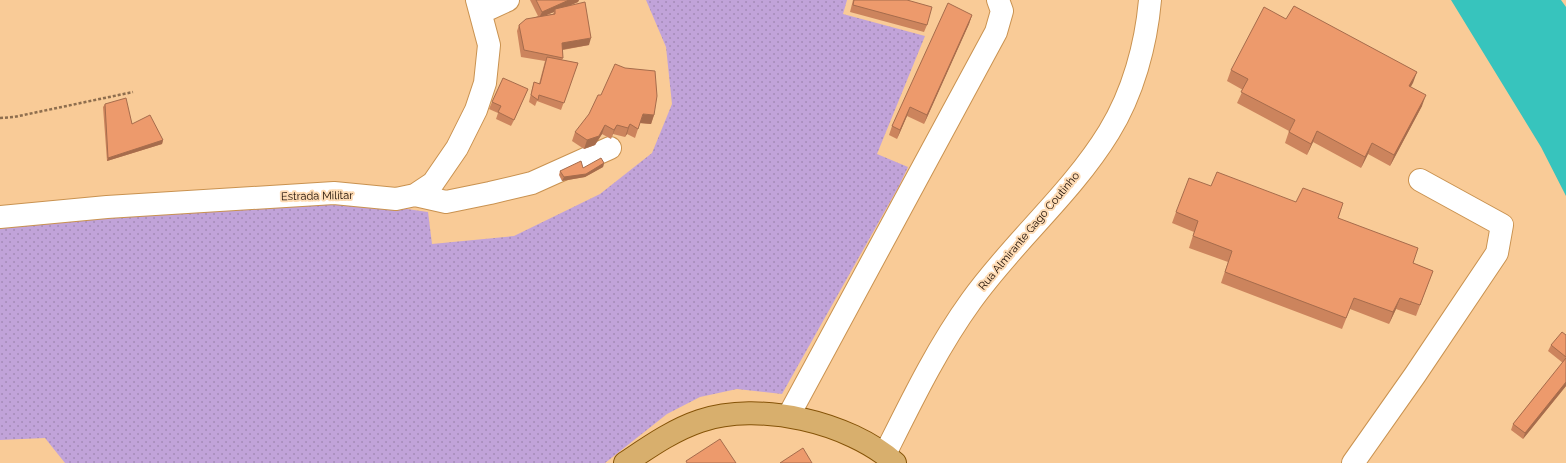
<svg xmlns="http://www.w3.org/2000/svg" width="1566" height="463" viewBox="0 0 1566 463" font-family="Raleway,sans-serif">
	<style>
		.grass { fill: url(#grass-dots) }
		.water { fill: #37c4bd }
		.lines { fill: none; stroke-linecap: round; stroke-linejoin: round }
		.minor-casing { stroke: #c99250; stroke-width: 24 }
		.major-casing { stroke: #855307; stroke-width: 24 }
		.path { stroke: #8e6e4e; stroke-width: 2.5; stroke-dasharray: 3 2; stroke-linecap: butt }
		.minor { stroke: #fff; stroke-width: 22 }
		.major { stroke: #d8af6d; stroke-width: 22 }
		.wall { fill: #cc845d; fill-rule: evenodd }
		.shaded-wall { fill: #a66c4c }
		.building { fill: #ed9a6c; stroke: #a66c4c }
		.labels { text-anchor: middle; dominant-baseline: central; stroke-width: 4; stroke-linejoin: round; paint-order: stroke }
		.street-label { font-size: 11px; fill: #1b0b00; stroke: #fedbb4 }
	</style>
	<defs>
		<pattern id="grass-dots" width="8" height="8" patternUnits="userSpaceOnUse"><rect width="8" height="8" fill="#c1a3d9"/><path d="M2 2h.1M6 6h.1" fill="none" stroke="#a58bb8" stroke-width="1.8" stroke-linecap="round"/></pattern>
	</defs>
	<rect width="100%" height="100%" fill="#f9cb97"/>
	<path class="grass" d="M646 0H847L843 14 925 36 877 154 908 167 899 186 782 394 737 389 700 397 667 414 605 463H65L45 438 0 440V226L344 200 428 212 432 244 514 236 600 194 652 153 672 104 666 47Z"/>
	<path class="water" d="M1451 0H1561L1566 7V196L1541 147Z"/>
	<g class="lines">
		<g class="minor-casing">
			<path id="minor" d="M482 12 508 0
				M415 195 446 202 490 193 532 183 610 148
				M0 217 107 207 334 193 396 199 415 195 433 183 457 148 476 110 485 83 489 45 477 0
				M789 415 996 32 1002 11 998 0
				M885 454C911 402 937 348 971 301 1013 242 1071 194 1109 132 1133 93 1146 45 1150 0
				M1353 463 1415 375 1497 253 1502 225 1420 180"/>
		</g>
		<g class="major-casing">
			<path id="major" d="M625 463C649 447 673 430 700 421 759 401 849 422 895 463"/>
		</g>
		<path class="path" d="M0 118 14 117 133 92"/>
		<use href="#minor" class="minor"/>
		<use href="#major" class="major"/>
	</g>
	<path class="wall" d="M530 0H579L578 2 568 6 589 45 563 50V58L562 60 578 63 561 110 537 101 535 106 529 102 532 89 534 82 539 84 545 61 521 57 517 31 519 25 538 16ZM554 12 553 14 546 15Z
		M853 0H907L927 25 924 32 850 12Z
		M972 15 969 24 924 124 907 116 897 139 889 135 892 126Z
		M1286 19 1417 72 1410 87 1422 106 1390 166 1368 154 1361 168 1313 142 1307 155 1285 143 1289 131 1237 103 1243 90 1227 81 1231 70Z
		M528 89 511 126 496 119 498 113 489 109 492 102Z
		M105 104 132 124 163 140 162 144 107 161 103 107Z
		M654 115 651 124 640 123 635 138 627 134 625 137 613 134 611 139 602 134 595 145 584 149 572 141 575 132Z
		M604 163 603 167 585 177 562 181 559 175 560 171 583 168Z
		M1211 186 1338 218 1413 263 1433 271 1416 316 1396 309 1389 324 1350 309 1342 329 1221 283 1228 262 1189 248 1194 232 1172 223 1176 212Z
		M1566 335V386L1523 439 1511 430 1513 424 1563 363 1548 351 1551 345Z"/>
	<path class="shaded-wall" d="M569 0H579L578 2 555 12V9L554 12 539 18 542 12Z
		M972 15 969 24 924 124 927 115Z
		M591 38 589 45 560 50 562 43Z
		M1417 72 1413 83 1405 97 1409 86Z
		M528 89 525 95 511 126 514 120Z
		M1426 95 1422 106 1390 166 1394 155Z
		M910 107 907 116 897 139 900 130Z
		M643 114 654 115 651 124 640 123Z
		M630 124 627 134 625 137 628 128Z
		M605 125 602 134 595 145 584 149 587 140Z
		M617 125 613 134 611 139 614 130Z
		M1317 131 1313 142 1307 155 1311 144Z
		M163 140 162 144 107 161 108 158Z
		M1372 143 1368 154 1361 168 1365 157Z
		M604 163 603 167 585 177 562 181 564 177Z
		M1400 298 1396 309 1389 324 1393 312Z
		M1566 382V386L1523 439 1525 433Z"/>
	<path class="building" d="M536 0H569L542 12Z
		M854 0H907L932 7 927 25 853 5Z
		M585 2 591 38 562 43 563 58 524 50 519 25 526 19 555 14V9Z
		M948 3 972 15 927 115 910 107 900 130 892 126Z
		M1294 6 1417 72 1409 86 1426 95 1394 155 1372 143 1365 157 1317 131 1311 144 1289 132 1295 120 1241 92 1248 79 1231 70 1264 7 1286 19Z
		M547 57 578 63 564 103 539 95 538 100 531 95 534 82 540 84Z
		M615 64 625 68 655 71 657 96 654 115 643 114 638 129 630 124 628 128 617 125 614 130 605 125 599 136 587 140 575 132 589 114 598 95H601Z
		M503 78 528 89 514 120 498 112 501 106 492 102Z
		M126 98 132 124 150 115 163 140 108 158 105 104Z
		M601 158 604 163 586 174 564 177 560 171 581 161 583 168Z
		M1217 172 1296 202 1303 188 1343 203 1338 218 1418 248 1413 263 1433 271 1420 305 1400 298 1393 312 1354 298 1346 318 1225 272 1232 251 1193 236 1198 221 1176 212 1189 178 1211 186Z
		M1562 332 1566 335V357L1551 345Z
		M1566 358V382L1525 433 1513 424Z
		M720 439 736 463H687L686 461Z
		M803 448 812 463H780Z"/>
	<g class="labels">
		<g class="street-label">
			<text transform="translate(317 196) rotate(-1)">Estrada Militar</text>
			<text transform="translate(1029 231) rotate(-50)">Rua Almirante Gago Coutinho</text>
		</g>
	</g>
</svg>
